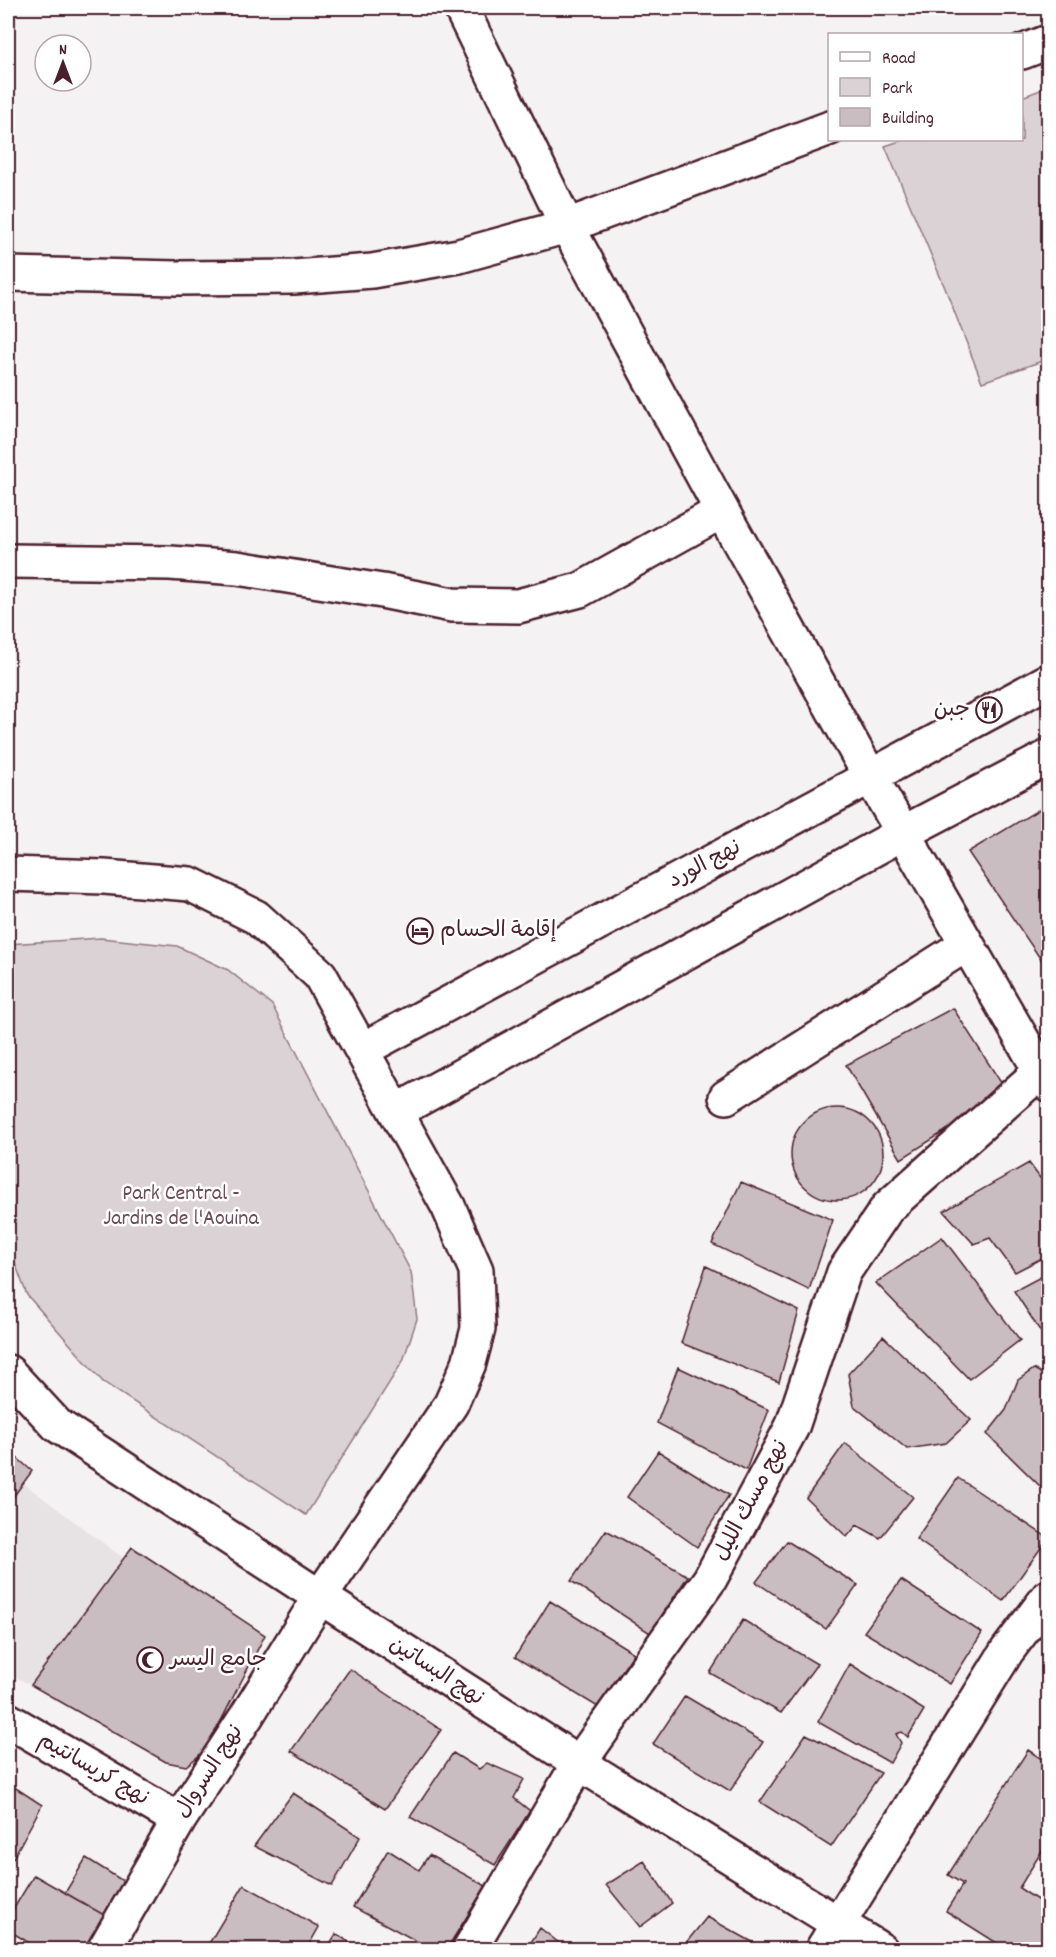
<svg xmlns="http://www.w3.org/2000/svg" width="1056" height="1957" viewBox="0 0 1056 1957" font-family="Dekko,'Playpen Sans Arabic',sans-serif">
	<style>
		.built { fill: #e7e2e3 }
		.green { fill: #dbd2d5; stroke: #927880; stroke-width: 1.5 }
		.building { fill: #cabdc1; stroke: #4a1f2b; stroke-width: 1.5 }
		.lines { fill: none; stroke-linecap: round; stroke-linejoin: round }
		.minor-casing { stroke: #4a1f2b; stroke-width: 38 }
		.minor { stroke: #fff; stroke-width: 33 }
		.labels { text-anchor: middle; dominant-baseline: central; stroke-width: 5; stroke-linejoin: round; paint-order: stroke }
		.poi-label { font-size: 22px; fill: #4a1f2b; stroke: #fff; text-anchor: start }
		.street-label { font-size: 22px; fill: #4a1f2b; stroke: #fff }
		.park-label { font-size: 22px; fill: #6e4c56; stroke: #fff }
	</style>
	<rect width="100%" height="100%" fill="#f4f2f2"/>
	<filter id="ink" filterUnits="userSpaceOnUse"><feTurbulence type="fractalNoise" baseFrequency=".0167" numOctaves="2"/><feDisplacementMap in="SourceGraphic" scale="12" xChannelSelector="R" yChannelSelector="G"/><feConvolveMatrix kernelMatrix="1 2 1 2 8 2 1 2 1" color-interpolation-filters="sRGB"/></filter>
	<g filter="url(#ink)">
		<path class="built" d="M23 1483 123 1558 31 1685 8 1673V1504Z"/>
		<path class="green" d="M1048 87V359L982 382 945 288 885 146 903 140H1022V97Z
			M101 938 177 946 228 970 272 1005 411 1272 417 1319 403 1361 306 1515 103 1382 27 1295 8 1244V944Z"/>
		<path class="building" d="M1048 804V970L968 852Z
			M953 1008 1007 1092 901 1159 846 1065Z
			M791 1154a46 46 0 1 1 92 0a46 46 0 1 1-92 0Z
			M1029 1163 1040 1178 1048 1174V1255L1015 1272 990 1238 974 1244 944 1211Z
			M741 1182 833 1220 809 1290 712 1244Z
			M942 1237 1020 1340 969 1379 876 1283Z
			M706 1266 799 1311 779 1382 681 1343Z
			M1048 1273V1343L1014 1291Z
			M883 1336 971 1420 946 1443 907 1449 854 1406 848 1374Z
			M678 1367 769 1410 746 1470 657 1423Z
			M1034 1369 1048 1377V1494L987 1434 1006 1410 1018 1380Z
			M845 1443 913 1497 880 1538 857 1525 847 1537 806 1498Z
			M8 1450 32 1471 8 1504Z
			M658 1451 729 1495 697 1547 627 1497Z
			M958 1478 1048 1538 1003 1601 916 1539Z
			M606 1530 688 1576 650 1633 571 1581Z
			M787 1541 858 1585 826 1629 756 1582Z
			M132 1547 265 1635 206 1750 186 1766 166 1762 31 1685Z
			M901 1580 982 1633 950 1684 864 1632Z
			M550 1601 634 1653 598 1707 515 1657Z
			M743 1620 817 1664 781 1713 710 1673Z
			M850 1664 924 1710 908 1737 902 1732 896 1734 901 1743 890 1763 818 1722Z
			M350 1669 441 1730 385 1809 291 1751Z
			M685 1696 763 1742 730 1791 653 1744Z
			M806 1734 881 1773 831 1847 760 1802Z
			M1028 1750 1048 1763V1841L1019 1888 1048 1907V1950H1008L946 1911 963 1884 948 1875Z
			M453 1753 479 1769 487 1763 524 1779 514 1798 530 1811 495 1865 410 1817Z
			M8 1783 42 1805 12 1860 8 1857Z
			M293 1793 360 1837 332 1886 254 1846Z
			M388 1850 419 1870 429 1855 486 1886 446 1950H433L353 1907Z
			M86 1858 131 1886 111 1919 65 1893Z
			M644 1861 672 1903 640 1927 606 1885Z
			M34 1875 111 1919 90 1950H41L8 1930V1918Z
			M244 1885 319 1927 306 1950H205Z
			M707 1917 767 1950H680Z
			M540 1928 568 1950H526Z
			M336 1934 363 1950H326Z"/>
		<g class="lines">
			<g class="minor-casing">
				<path id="minor" d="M461 8 567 226 722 511 870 776 1048 1084
					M1022 52 1048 42
					M8 274 177 278 294 277 372 271 459 256 567 226 830 128
					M8 561 170 563 237 568 382 591 452 605 518 606 580 590 722 511
					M8 874 104 877 190 884 256 917 320 975 448 1206 476 1270 478 1329 469 1363 451 1404 320 1597 246 1717 179 1820 104 1950
					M362 1050 1048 681
					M726 1097 967 944
					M397 1111 903 833 1048 757
					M8 1372 57 1425 320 1597 579 1763 881 1950
					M8 1720 179 1820
					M469 1950 579 1763 710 1579 792 1427 844 1272 888 1207 1041 1071
					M822 1950 1007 1651 1048 1597"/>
			</g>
			<use href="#minor" class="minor"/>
		</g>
	</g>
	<defs>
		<g id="restaurant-ring" transform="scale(1.35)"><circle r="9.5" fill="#fff" stroke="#4a1f2b" stroke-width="1.5"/><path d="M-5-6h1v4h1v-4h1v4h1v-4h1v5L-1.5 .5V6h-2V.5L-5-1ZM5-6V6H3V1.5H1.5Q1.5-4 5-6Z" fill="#4a1f2b"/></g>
		<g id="hotel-ring" transform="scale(1.35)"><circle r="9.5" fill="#fff" stroke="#4a1f2b" stroke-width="1.5"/><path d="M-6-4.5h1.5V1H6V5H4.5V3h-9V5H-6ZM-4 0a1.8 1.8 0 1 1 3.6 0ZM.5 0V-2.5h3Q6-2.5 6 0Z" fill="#4a1f2b"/></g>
		<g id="mosque-ring" transform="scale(1.35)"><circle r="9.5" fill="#fff" stroke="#4a1f2b" stroke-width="1.5"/><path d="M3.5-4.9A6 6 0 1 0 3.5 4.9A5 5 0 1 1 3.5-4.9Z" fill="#4a1f2b"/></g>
	</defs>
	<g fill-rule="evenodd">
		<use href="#restaurant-ring" x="989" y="710"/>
		<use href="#hotel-ring" x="420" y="931"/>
		<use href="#mosque-ring" x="150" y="1660"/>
	</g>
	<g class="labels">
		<g class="poi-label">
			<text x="970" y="710" text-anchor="end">جبن</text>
			<text x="440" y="931">إقامة الحسام</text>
			<text x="170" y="1660">جامع اليسر</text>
		</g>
		<g class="street-label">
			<text transform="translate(705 865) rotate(-28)">نهج الورد</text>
			<text transform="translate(752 1501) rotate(-62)">نهج مسك الليل</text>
			<text transform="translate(436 1672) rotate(33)">نهج البساتين</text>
			<text transform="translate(93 1770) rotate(30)">نهج كريسانتيم</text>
			<text transform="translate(210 1772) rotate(-57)">نهج السروال</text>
		</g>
		<g class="park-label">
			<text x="181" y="1194">Park Central -<tspan x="181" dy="25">Jardins de l'Aouina</tspan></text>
		</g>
	</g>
	<rect width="1056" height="1957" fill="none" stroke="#fff" stroke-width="30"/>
	<rect x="15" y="15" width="1026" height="1927" fill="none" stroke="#4a1f2b" stroke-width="2" filter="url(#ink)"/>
	<rect x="828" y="33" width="195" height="108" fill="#ffffff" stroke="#b7a5aa" stroke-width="1.5"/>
	<rect x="840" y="52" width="30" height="9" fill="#ffffff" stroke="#b7a5aa" stroke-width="1.5"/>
	<text x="882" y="63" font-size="18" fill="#4a1f2b">Road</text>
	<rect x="840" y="78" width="30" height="18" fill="#dbd2d5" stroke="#b7a5aa" stroke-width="1.5"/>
	<text x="882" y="93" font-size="18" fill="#4a1f2b">Park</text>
	<rect x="840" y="108" width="30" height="18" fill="#cabdc1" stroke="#b7a5aa" stroke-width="1.5"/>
	<text x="882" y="123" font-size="18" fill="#4a1f2b">Building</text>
	<g transform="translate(63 63)"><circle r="28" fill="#ffffff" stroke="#b7a5aa" stroke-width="1.5"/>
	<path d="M0-4.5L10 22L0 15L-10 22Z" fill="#4a1f2b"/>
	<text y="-9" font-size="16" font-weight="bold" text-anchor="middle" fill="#4a1f2b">N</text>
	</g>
</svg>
